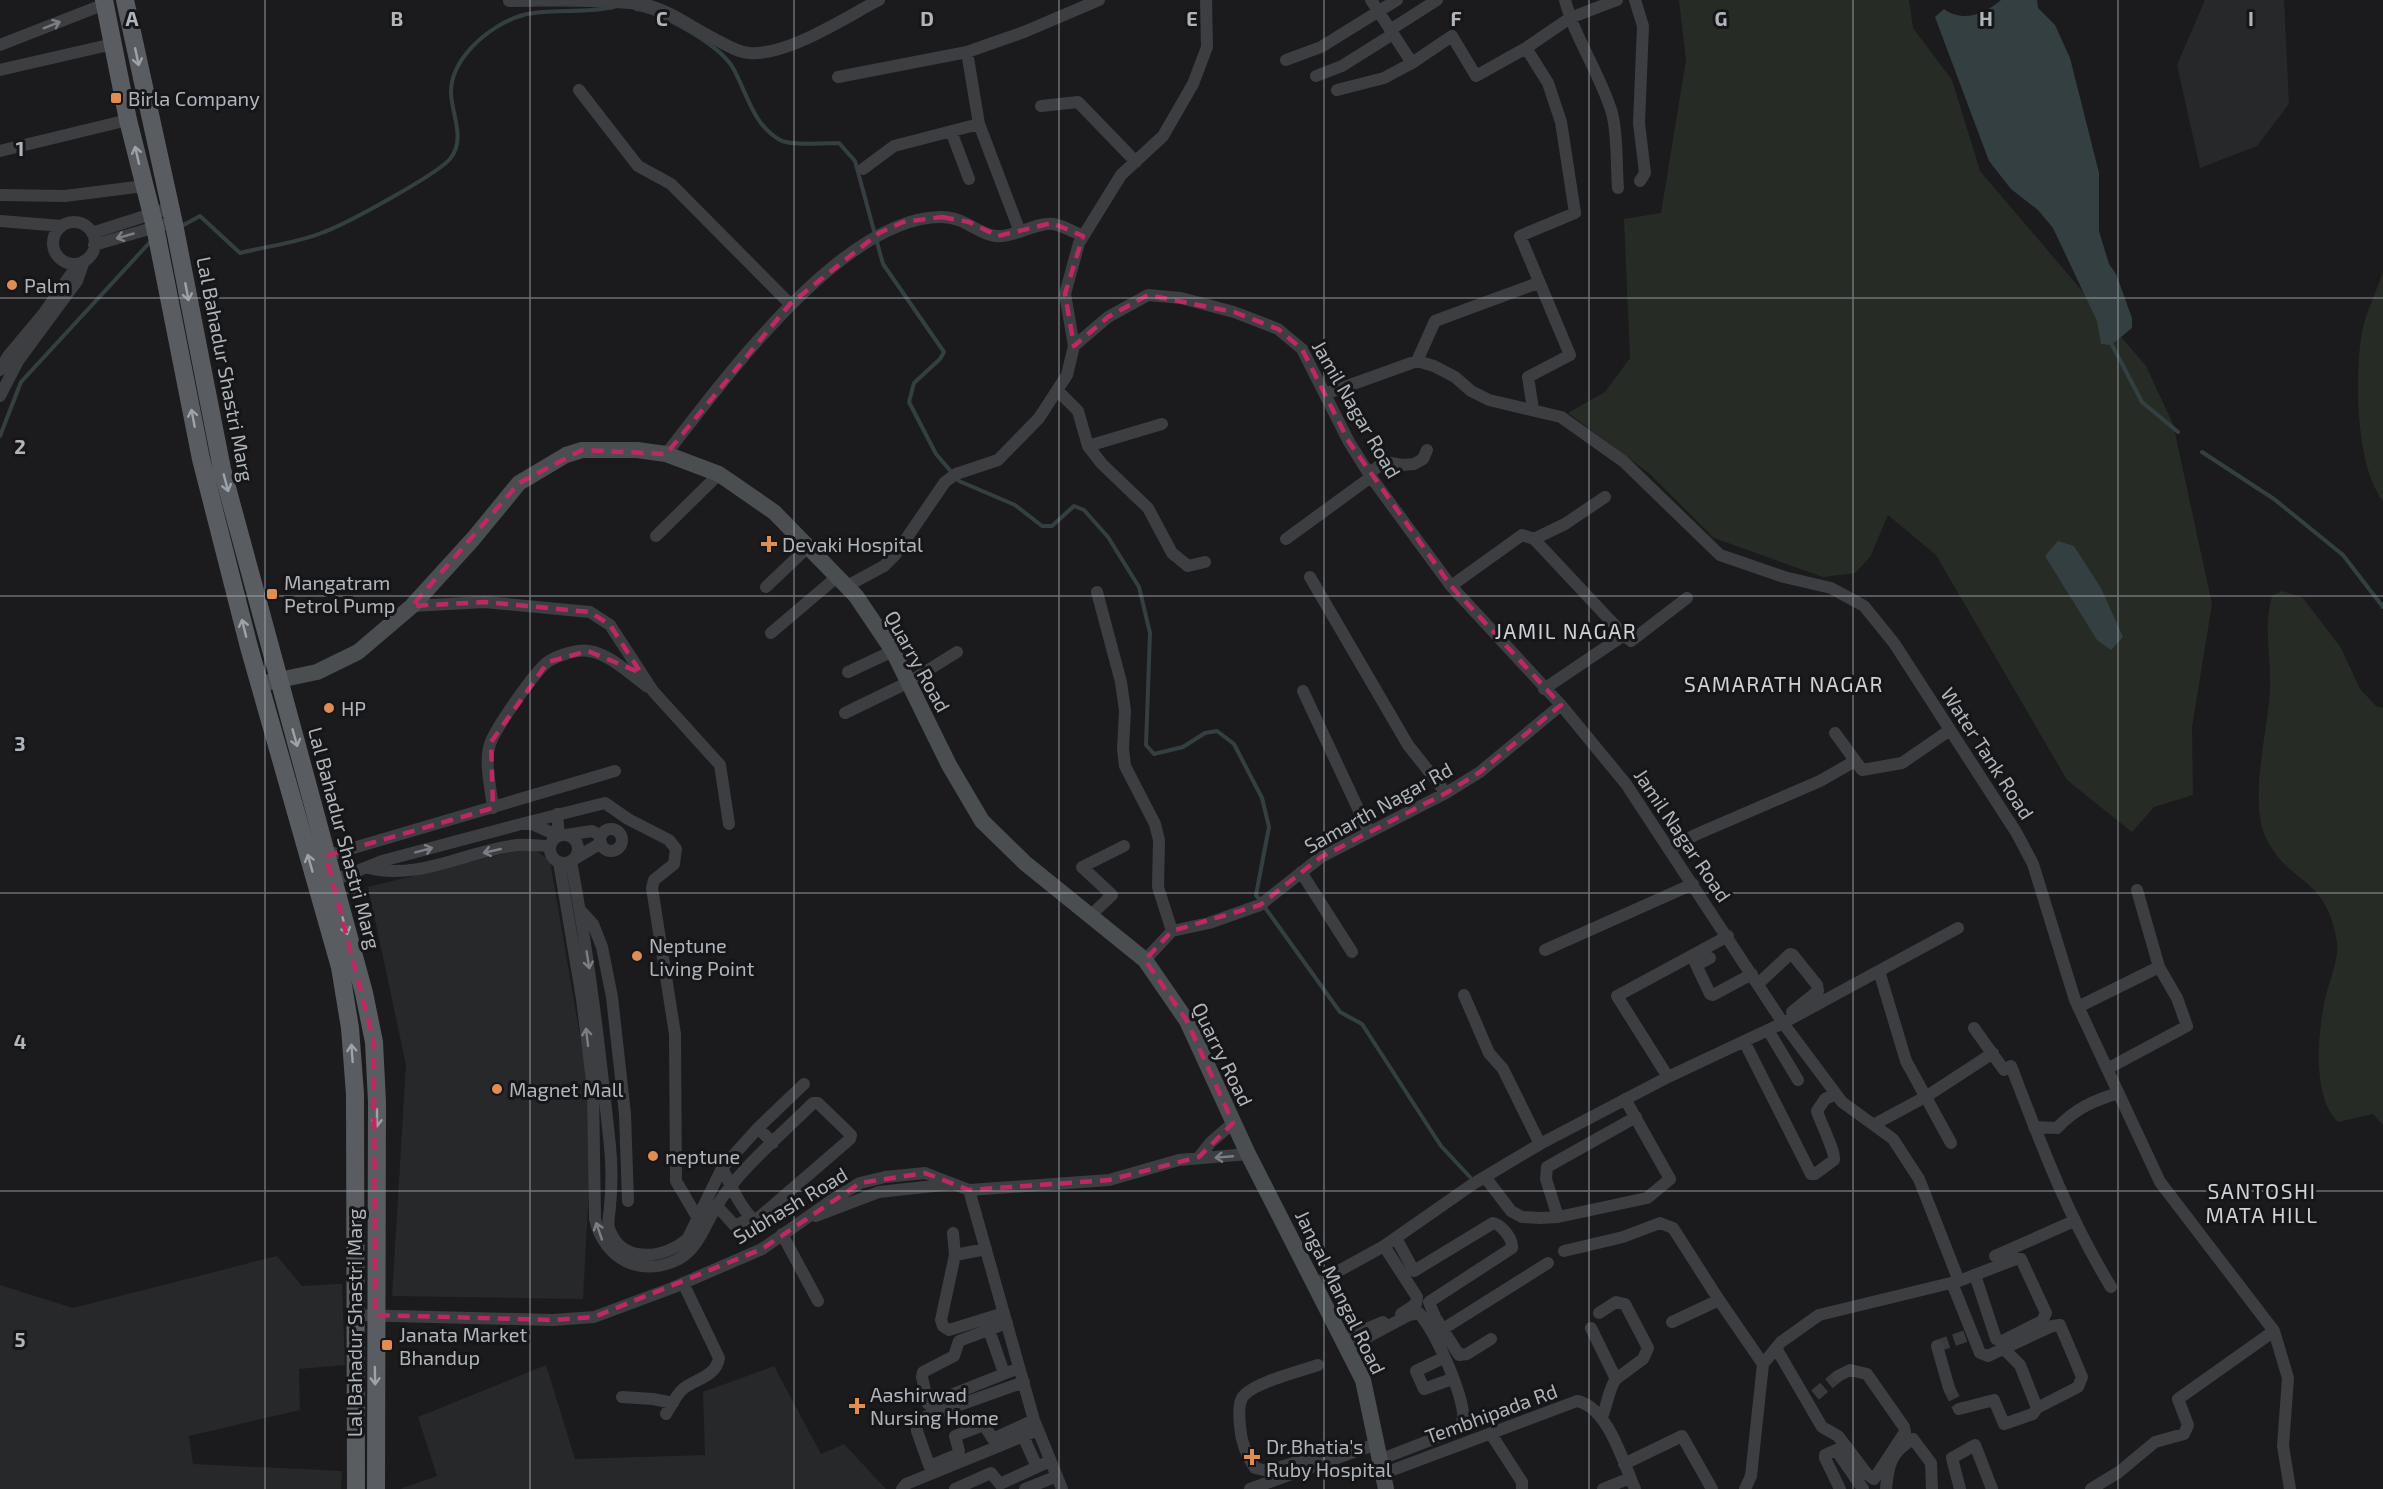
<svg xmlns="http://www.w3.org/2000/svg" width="2383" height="1489" viewBox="0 0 2383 1489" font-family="'Exo 2',sans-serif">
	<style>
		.built { fill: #27282a }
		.green { fill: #262c25 }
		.water { fill: #343f42 }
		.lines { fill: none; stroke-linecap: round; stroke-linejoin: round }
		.stream { stroke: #343f42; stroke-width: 4 }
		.street-tunnel { stroke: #393a3d; stroke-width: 12; stroke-dasharray: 12 6; stroke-linecap: butt }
		.street { stroke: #3c3e41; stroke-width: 12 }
		.secondary { stroke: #4a4e51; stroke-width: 16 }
		.primary { stroke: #595c60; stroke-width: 18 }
		.oneway { stroke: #7b7f84 }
		.oneway2 { stroke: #9ea3a9 }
		.marked { fill: none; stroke: #c02865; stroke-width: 4.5; stroke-dasharray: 12 8; stroke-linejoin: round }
		.grid { fill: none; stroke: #afb5bb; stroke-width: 1.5; stroke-opacity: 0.55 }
		.poi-dot { fill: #df8d50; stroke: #161618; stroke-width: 2 }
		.labels { text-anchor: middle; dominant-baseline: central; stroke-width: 6; stroke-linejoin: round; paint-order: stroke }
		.poi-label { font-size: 20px; fill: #afb5bb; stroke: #161618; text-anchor: start }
		.street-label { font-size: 20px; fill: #afb5bb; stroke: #161618 }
		.neighbourhood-label { font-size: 21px; letter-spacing: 1.5px; fill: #cfd3d7; stroke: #161618 }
		.grid-label { font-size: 20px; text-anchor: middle; font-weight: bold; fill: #afb5bb; stroke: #161618; stroke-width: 6; stroke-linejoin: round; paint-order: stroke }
	</style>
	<rect width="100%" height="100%" fill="#1b1b1d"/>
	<path class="built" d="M2205 0H2284L2289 104 2257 146 2200 168 2177 65Z
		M531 847 550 861 593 1112 583 1299 392 1296 406 1065 368 887Z
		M277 1256 302 1286 342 1284 345 1365 299 1369 300 1410 189 1436 193 1464 342 1471 341 1489H0V1285L73 1308Z
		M546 1365 575 1459 705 1455 703 1392 774 1366 821 1454 844 1444 886 1489H400L437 1476 418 1417Z"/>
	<path class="green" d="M1679 0H1909L1913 28 1952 80 1980 171 2146 366 2173 424 2212 604 2192 727 2193 795 2154 807 2132 832 2067 780 1936 555 1888 515 1870 557 1855 573 1823 577 1714 538 1650 474 1568 413 1605 392 1630 358 1624 219 1661 213 1686 60Z
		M2383 272V501C2356 467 2355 380 2361 338 2364 316 2376 293 2383 272Z
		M2282 591 2303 598 2341 648 2360 689 2376 706 2383 708V1125L2373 1114 2338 1122C2311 1097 2318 1028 2326 995 2330 980 2339 958 2337 942 2327 876 2291 886 2267 840 2247 802 2269 730 2270 687 2271 655 2263 628 2272 596Z"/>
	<path class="water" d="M2001 0H2037L2038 8 2055 25 2070 58 2099 173V231L2109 264 2116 274 2132 318V328L2111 345 2101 344 2097 321 2053 228 2038 210 2011 189 1989 161 1935 17 1944 9C1963 23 1985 14 2001 0Z
		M2058 541 2074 546 2101 588 2123 637 2111 650 2097 640 2045 556Z"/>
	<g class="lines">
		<path class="stream" d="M636 9C661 12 720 45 733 68 747 93 753 125 780 140 791 146 826 143 839 143L855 161 883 264 944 352 940 359 914 383 909 402 936 454 959 481 1015 505 1042 526H1052L1074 506 1084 510 1108 537 1139 587 1150 633 1146 745 1154 754 1183 747 1205 733 1217 731 1234 744 1262 798 1269 827 1256 895 1340 1012 1362 1024 1441 1146 1470 1177
			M180 227 200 216 240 253C267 246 298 243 324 232 346 224 436 175 450 159 464 142 455 121 452 102 444 63 488 25 523 15 549 8 584 14 614 7
			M2110 341 2142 402 2178 432
			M0 436 21 382 151 241
			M2202 452 2274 499 2343 555 2383 607"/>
		<path class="street-tunnel" d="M1937 1346 1966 1336
			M1949 1388 1959 1409
			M1815 1395 1838 1376"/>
		<path class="street" d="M1371 0 1412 63 1452 36 1476 76 1526 48 1570 18 1617 0
			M1565 0C1575 39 1600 73 1612 113 1618 136 1616 164 1618 188
			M1635 0 1643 26 1639 123 1645 173 1640 181
			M509 1C551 0 601 0 642 4 668 9 688 25 711 37 723 43 736 52 749 53 788 56 844 18 879 0
			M1390 30 1437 0
			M0 45 105 4
			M1526 48 1548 83 1561 122 1575 213 1520 236 1570 355 1528 377 1533 409
			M967 52 979 124 1020 232
			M1286 60 1321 47 1397 0
			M0 70 113 44
			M1316 76 1342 66 1393 34
			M838 77 967 52 1024 32 1099 0
			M579 90 638 166 671 184 790 304
			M1337 90 1384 78 1412 63
			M1041 106 1078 102 1136 162
			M951 131 969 179
			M0 151 128 120
			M863 169 894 146 979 124
			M0 195 65 196 144 186
			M0 221 62 226
			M53 243a21 21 0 1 1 42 0a21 21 0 1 1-42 0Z
			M92 233 170 208
			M94 245 173 222
			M1074 346 1108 317 1148 295 1181 298 1234 312 1278 329 1302 349 1349 442 1371 477 1451 586 1561 705 1626 784 1783 1023 1836 1094 1842 1102 1893 1139 1919 1179 1959 1281 1819 1315 1781 1342 1763 1364 1751 1476 1745 1489
			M1417 361 1435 321 1538 283
			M0 370 8 356 44 313 78 264
			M1058 391 1078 411 1088 446 1102 464 1148 508 1172 553 1188 566 1205 562
			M1325 394 1417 361 1434 366 1455 377 1471 391 1489 400 1561 417 1623 461 1720 555 1784 577 1831 588 1864 606 1894 643 2016 832 2033 864 2075 1000 2160 1182 2274 1331 2288 1378 2283 1446 2290 1489
			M0 396 18 361 77 281 84 261
			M1088 446 1162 424
			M666 454C723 381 842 217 941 217 966 217 977 234 996 236 1013 238 1039 221 1054 224 1063 226 1074 232 1083 236
			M1369 473 1385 462 1402 465 1414 464 1423 459 1427 450
			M656 536 719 474
			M1286 539 1371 477
			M1534 539 1565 524 1605 497
			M1310 577 1408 745 1446 793
			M847 586 884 566 895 555 945 482 956 474 998 460 1039 418 1067 375 1074 346 1065 294 1079 243 1121 175 1163 136 1193 84 1207 47 1206 0
			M1451 586 1522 535 1534 539 1624 635
			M766 587 809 546
			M1097 592 1121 682 1125 711 1123 749 1125 766 1155 824 1159 840 1158 887 1172 931
			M412 606 485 602 590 612 610 625 653 691 720 765 729 824
			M771 633 838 576
			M848 672 893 651
			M1544 689 1624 635 1631 641 1687 598
			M1303 691 1369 832
			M845 713 909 682 957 652
			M1835 733 1862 770 1902 763 1950 730
			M493 808C491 788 484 763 490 744 495 729 536 669 549 661 559 655 577 649 589 651 610 654 631 675 648 687
			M521 824 605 803 628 819 669 840 676 849 674 864 654 880 652 888 675 1034 676 1181 700 1222
			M600 840a11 11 0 1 1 22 0a11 11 0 1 1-22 0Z
			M566 835 592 831 601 836
			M550 849a14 14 0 1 1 28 0a14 14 0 1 1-28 0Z
			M601 843 571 861C589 956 600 1051 610 1146 612 1166 612 1186 610 1206 610 1213 607 1221 609 1228 621 1265 666 1259 688 1238L722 1168 758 1128 773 1143
			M1670 849 1695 835 1820 781 1855 761
			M326 856 615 771
			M559 862 582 999 593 1089 595 1219C604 1260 642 1278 679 1259 698 1249 706 1223 716 1207 739 1169 782 1134 813 1103H818L851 1135 850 1139 756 1220C743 1215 729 1181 722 1168
			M369 868C418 881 469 850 518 845 528 844 540 846 550 846
			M1301 872 1352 952
			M332 881 382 861 521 824H532L559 836 557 814
			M581 911 593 924 602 947 612 997 625 1114 628 1201
			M1090 916 1112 895 1082 867 1124 846
			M1545 950 1693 884
			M1692 956 1710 994 1713 995 1752 974
			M1145 960 1172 931 1209 923 1260 905 1321 857 1446 793 1480 772 1561 705
			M1697 965 1710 958
			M1879 971 1906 1061 1951 1143
			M1758 984 1790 954 1793 955 1817 985 1818 991 1792 1012
			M1464 995 1489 1053 1503 1069 1540 1144
			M2078 1007 2159 967
			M1974 1028 2004 1070 2011 1066C2041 1144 2067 1215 2111 1287
			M1768 1030 1798 1080
			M1744 1041 1811 1174H1815L1834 1160C1835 1150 1820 1122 1817 1111L1825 1099 1836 1094
			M2107 1069 2187 1026 2177 998 2159 967 2137 890
			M1668 1077 1617 996 1728 936
			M1875 1124 1927 1096 1993 1053
			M2034 1127 2057 1128C2076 1108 2093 1101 2118 1093
			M758 1128 804 1084
			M1199 1157 1211 1142 1233 1123
			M1485 1177 1511 1211 1522 1217 1540 1218 1558 1217 1647 1198 1670 1179 1625 1099
			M969 1190 1034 1420 1062 1489
			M716 1205 735 1226 750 1218
			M816 1216 879 1192 952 1184
			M1558 1217 1546 1179 1547 1167 1636 1117
			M953 1233 955 1255 941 1320 943 1326 949 1330 1004 1313
			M782 1234 818 1301
			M1396 1238 1414 1271 1493 1223C1502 1225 1513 1239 1512 1248L1429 1302 1435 1317 1459 1355 1467 1354 1491 1339
			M1384 1246 1417 1297 1416 1304 1401 1314
			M1564 1251 1623 1237 1660 1223 1673 1228 1719 1300
			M955 1255 986 1249
			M1995 1256 2074 1221
			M1959 1281 2016 1259H2021L2046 1313 2042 1321 2002 1341 1996 1339 1975 1275
			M1952 1283 1980 1353 1988 1356 2052 1326 2060 1325 2082 1377 2078 1387 2037 1408 2033 1414 2004 1424 1994 1400 1959 1409
			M1315 1284 1384 1246 1473 1184 1540 1144 1668 1077 1783 1023 1958 928
			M1599 1313 1616 1302 1625 1304 1648 1348 1643 1359 1616 1379
			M355 1315 553 1320 594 1317 672 1288 762 1249 835 1198 860 1183 885 1177 925 1173 969 1190 1109 1180 1179 1160 1248 1154
			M1672 1322 1719 1300 1763 1364
			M1007 1323 959 1341 954 1356 923 1372 922 1377 928 1404 1019 1368
			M1591 1328 1616 1379C1609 1387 1607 1406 1602 1417
			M1443 1329 1548 1263
			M989 1330 1004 1373
			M1342 1339 1383 1322
			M1937 1346 1949 1388
			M1347 1348 1409 1315 1419 1313C1436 1333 1459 1385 1463 1412 1464 1419 1462 1424 1459 1429L1379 1460
			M1776 1348 1822 1427 1838 1436 1867 1474 1874 1479 1905 1432 1904 1427 1867 1374 1850 1370 1838 1376
			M2004 1349 2020 1365 2037 1408
			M1443 1358 1416 1371 1424 1389 1452 1379
			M1024 1382 917 1420V1431L929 1465H932L956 1455 959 1451 955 1436 984 1425 993 1439 1034 1420
			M622 1397 653 1399 673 1403
			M666 1414C671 1406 676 1395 683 1389 695 1379 716 1377 719 1358L683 1283
			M1491 1434 1522 1482V1489
			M1023 1436 1037 1467
			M1624 1464 1682 1436 1712 1489
			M1315 1465 1313 1457 1268 1471 1255 1468C1246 1455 1241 1442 1240 1426 1239 1417 1238 1406 1242 1398 1251 1383 1301 1371 1318 1365
			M1382 1474 1577 1401C1608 1407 1623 1462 1635 1489
			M902 1489 906 1484 1038 1430
			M955 1489 991 1473 1000 1484 1002 1483 1050 1461
			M1025 1489 1057 1476
			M1250 1489 1376 1444
			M1603 1489 1630 1478
			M1840 1489 1825 1458V1455L1836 1450 1863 1489
			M1886 1489C1888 1465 1891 1452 1913 1439L1931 1463 1932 1489
			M1960 1489 1952 1458 1975 1445 1992 1489
			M2091 1489 2119 1472 2155 1442 2184 1434 2188 1425 2178 1399 2274 1331"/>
		<path class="secondary" d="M260 684 317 672 358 652 412 606 473 539 519 483 566 455 582 450H637L666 454 719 474 774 512 856 596 893 651 949 765 982 821 1025 863 1145 960 1187 1021 1248 1154 1363 1380 1386 1489"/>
		<path class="primary" d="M104 0 128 120 155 227 201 459 249 647 340 967 350 1028 355 1094 356 1489
			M125 0 174 224 222 469 364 993 374 1042 377 1102 376 1489"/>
	</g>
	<defs><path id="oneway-shaft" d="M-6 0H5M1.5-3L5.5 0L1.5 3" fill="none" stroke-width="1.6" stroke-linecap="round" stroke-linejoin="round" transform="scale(1.5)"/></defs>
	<g class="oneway">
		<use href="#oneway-shaft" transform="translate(52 25) rotate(-22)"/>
		<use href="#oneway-shaft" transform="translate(125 236) rotate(164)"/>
		<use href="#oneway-shaft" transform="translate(424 850) rotate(-15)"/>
		<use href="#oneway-shaft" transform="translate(492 851) rotate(167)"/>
		<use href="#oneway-shaft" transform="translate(588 960) rotate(81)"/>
		<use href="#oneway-shaft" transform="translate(587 1037) rotate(-97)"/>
		<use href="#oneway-shaft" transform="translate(1224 1157) rotate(175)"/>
		<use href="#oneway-shaft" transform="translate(599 1231) rotate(-109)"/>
	</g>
	<g class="oneway2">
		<use href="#oneway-shaft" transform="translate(137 57) rotate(78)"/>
		<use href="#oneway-shaft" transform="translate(137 155) rotate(-103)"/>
		<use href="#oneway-shaft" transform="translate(187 292) rotate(79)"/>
		<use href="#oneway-shaft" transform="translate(193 418) rotate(-101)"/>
		<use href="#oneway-shaft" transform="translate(226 483) rotate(75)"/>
		<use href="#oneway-shaft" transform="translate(244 628) rotate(-104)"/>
		<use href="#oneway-shaft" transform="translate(295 738) rotate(74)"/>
		<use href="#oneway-shaft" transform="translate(310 863) rotate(-106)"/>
		<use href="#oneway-shaft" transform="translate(345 926) rotate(74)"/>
		<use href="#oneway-shaft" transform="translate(352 1053) rotate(-94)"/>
		<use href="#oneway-shaft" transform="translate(377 1118) rotate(90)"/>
		<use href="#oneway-shaft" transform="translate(375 1376) rotate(89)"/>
	</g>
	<path class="marked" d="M942 217 969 222 998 236 1052 223 1083 236 1065 294 1074 346 1108 317 1148 295 1234 312 1278 329 1302 349 1349 442 1451 586 1561 705 1480 772 1446 793 1321 857 1260 905 1172 931 1145 960 1187 1021 1233 1123 1199 1157 1109 1180 969 1190 925 1173 860 1183 762 1249 594 1317 553 1320 375 1315 374 1042 326 856 493 808 491 742 548 662 588 651 641 673 610 625 590 612 485 602 412 606 519 483 582 450 666 454 790 304 879 233 903 222Z"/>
	<path class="grid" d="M265 0V1489M530 0V1489M794 0V1489M1059 0V1489M1324 0V1489M1589 0V1489M1853 0V1489M2118 0V1489M0 298H2383M0 596H2383M0 893H2383M0 1191H2383"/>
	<g class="poi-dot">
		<rect x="110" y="92" width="12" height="12" rx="3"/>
		<circle cx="12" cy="285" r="6"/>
		<path d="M766 535h6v6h6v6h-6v6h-6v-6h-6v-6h6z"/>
		<rect x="266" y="588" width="12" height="12" rx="3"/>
		<circle cx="329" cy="708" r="6"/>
		<circle cx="637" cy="956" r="6"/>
		<circle cx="497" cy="1089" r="6"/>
		<circle cx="653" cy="1156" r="6"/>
		<rect x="381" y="1339" width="12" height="12" rx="3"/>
		<path d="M854 1397h6v6h6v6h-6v6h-6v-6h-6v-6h6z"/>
		<path d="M1249 1448h6v6h6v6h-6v6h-6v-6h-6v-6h6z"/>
	</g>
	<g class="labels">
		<g class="poi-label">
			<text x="128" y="98">Birla Company</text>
			<text x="24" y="285">Palm</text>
			<text x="782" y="544">Devaki Hospital</text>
			<text x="284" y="582">Mangatram<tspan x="284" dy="23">Petrol Pump</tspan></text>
			<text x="341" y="708">HP</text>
			<text x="649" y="945">Neptune<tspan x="649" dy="23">Living Point</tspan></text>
			<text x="509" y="1089">Magnet Mall</text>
			<text x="665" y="1156">neptune</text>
			<text x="399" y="1334">Janata Market<tspan x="399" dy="23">Bhandup</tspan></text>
			<text x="870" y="1394">Aashirwad<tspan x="870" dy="23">Nursing Home</tspan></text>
			<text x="1266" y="1446">Dr.Bhatia's<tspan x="1266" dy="23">Ruby Hospital</tspan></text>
		</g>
		<g class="street-label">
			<text transform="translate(226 369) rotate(79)">Lal Bahadur Shastri Marg</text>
			<text transform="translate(1357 409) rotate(60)">Jamil Nagar Road</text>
			<text transform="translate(918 661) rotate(61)">Quarry Road</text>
			<text transform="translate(1988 753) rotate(57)">Water Tank Road</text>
			<text transform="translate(1378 807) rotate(-29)">Samarth Nagar Rd</text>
			<text transform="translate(1683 835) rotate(56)">Jamil Nagar Road</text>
			<text transform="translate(345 838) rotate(75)">Lal Bahadur Shastri Marg</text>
			<text transform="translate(1223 1054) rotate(64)">Quarry Road</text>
			<text transform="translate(790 1205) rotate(-31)">Subhash Road</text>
			<text transform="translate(1341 1292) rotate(64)">Jangal Mangal Road</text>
			<text transform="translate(354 1323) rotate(-90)">Lal Bahadur Shastri Marg</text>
			<text transform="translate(1491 1413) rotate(-20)">Tembhipada Rd</text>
		</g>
		<g class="neighbourhood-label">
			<text x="1566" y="630">JAMIL NAGAR</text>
			<text x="1784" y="683">SAMARATH NAGAR</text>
			<text x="2262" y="1190">SANTOSHI<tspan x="2262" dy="24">MATA HILL</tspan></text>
		</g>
	</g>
	<g class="grid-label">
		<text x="132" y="26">A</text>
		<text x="397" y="26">B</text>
		<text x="662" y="26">C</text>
		<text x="927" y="26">D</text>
		<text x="1192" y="26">E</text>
		<text x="1456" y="26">F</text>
		<text x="1721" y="26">G</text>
		<text x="1986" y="26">H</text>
		<text x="2251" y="26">I</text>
		<text x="20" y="156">1</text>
		<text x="20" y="454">2</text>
		<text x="20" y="751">3</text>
		<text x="20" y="1049">4</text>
		<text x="20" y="1347">5</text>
	</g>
</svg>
